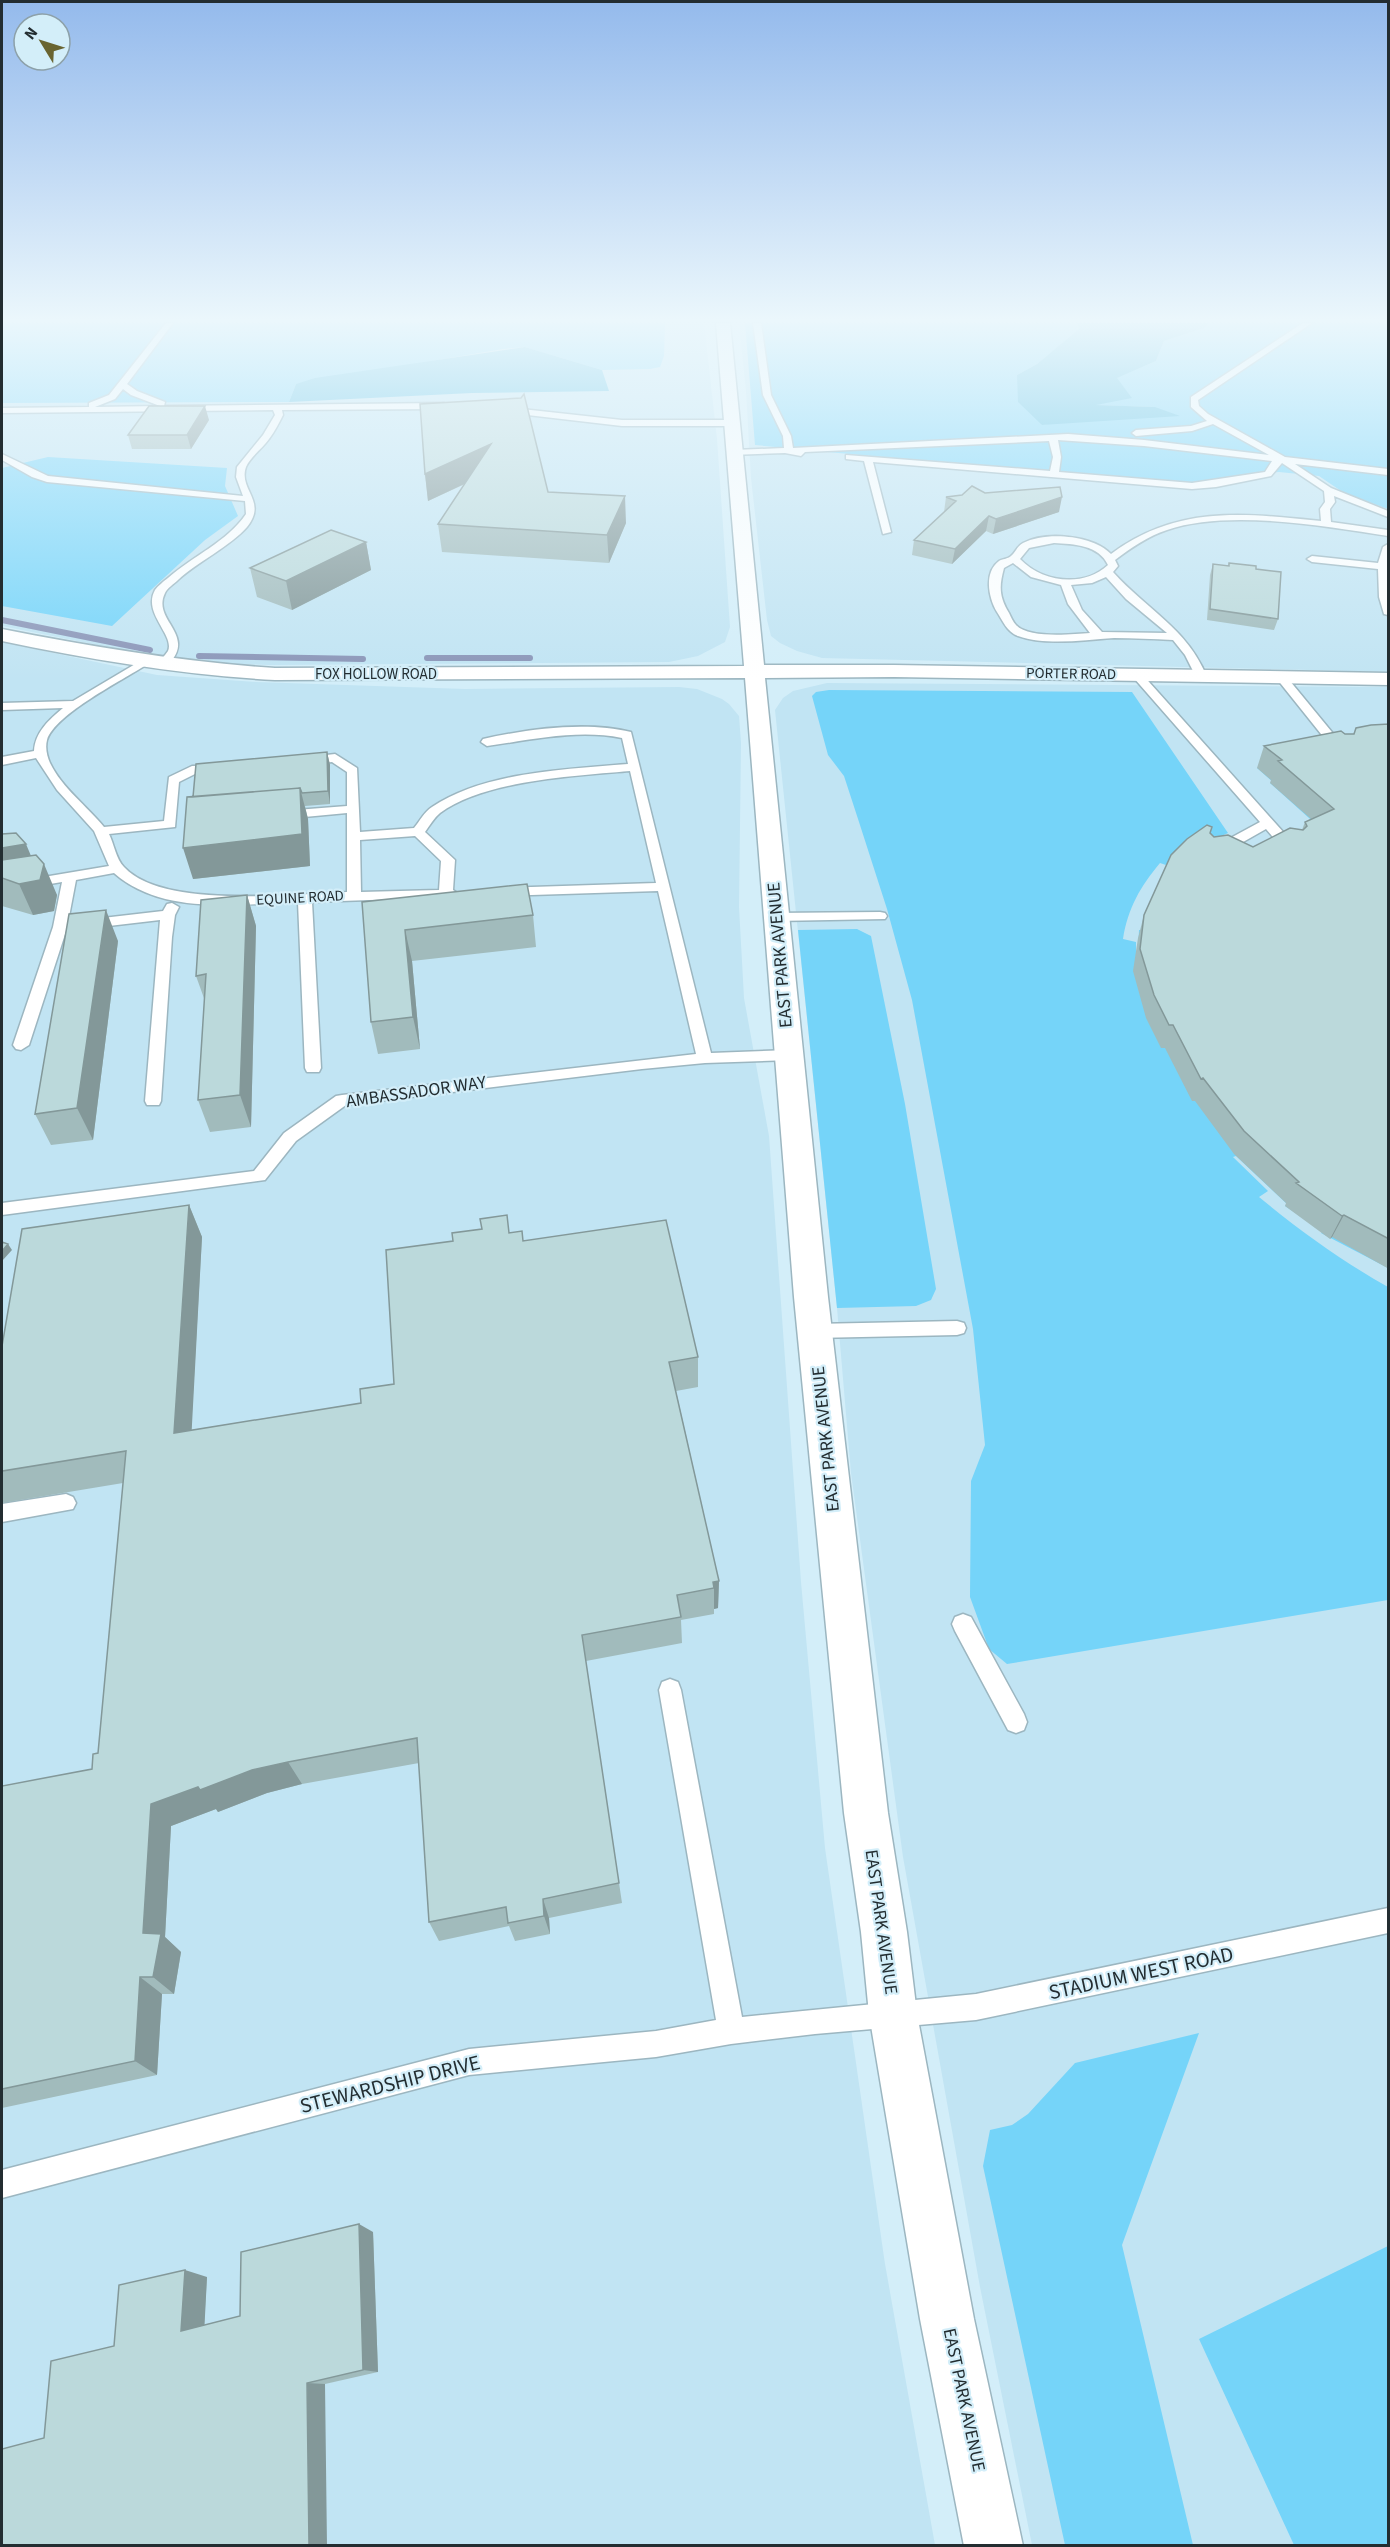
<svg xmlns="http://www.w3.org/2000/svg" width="1390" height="2547" viewBox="0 0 1390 2547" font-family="'Source Sans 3',sans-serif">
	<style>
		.built { fill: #c1e4f3 }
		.green { fill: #75d4f9 }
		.forest { fill: #4cbae1 }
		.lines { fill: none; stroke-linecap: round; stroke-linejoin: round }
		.stream { stroke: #8b96b8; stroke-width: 6 }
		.lane-casing { stroke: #9cb6c0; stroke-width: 3 }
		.secondary-casing { stroke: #9cb6c0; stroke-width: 3 }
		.lane { fill: #fff; fill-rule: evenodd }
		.secondary { fill: #fff; fill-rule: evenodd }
		.wall { fill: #a1bbbc }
		.shaded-wall { fill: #839899 }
		.building { fill: #bbd9db; stroke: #839899; stroke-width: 1.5 }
		.labels { text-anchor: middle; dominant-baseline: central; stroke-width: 4.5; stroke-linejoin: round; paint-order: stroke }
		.far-street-label { font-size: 15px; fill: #232d31; stroke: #d3eef9 }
		.street-label { font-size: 18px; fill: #232d31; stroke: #d3eef9 }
		.near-street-label { font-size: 21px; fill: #232d31; stroke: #d3eef9 }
	</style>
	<rect width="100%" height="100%" fill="#d3eef9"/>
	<path class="built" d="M2 323H704L717 439 730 627 725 642 698 656 669 662 270 665 208 663 147 655 2 626Z
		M739 323H1388V672L822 658 797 651 780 643 771 636 767 620 751 478 746 391Z
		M2 642 157 675 256 682 465 689 679 687 697 689 722 699 729 704 739 716 741 743 739 907 744 998 769 1136 801 1582 825 1848 885 2264 935 2545H2Z
		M827 683 1388 687V2545H1032L980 2287 903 1857 851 1473 837 1308 775 710 783 698 793 691Z"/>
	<path class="green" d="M2 323H665L664 356 660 367 650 369 602 370 525 347 503 349 296 384 289 402 2 403Z
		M745 323H1077L1080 329 1037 364 1017 375 1042 425 1155 407 1092 405 1131 397 1116 378 1156 361 1164 341 1204 328 1209 323H1388V509L1344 493 1319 476 1279 472 1253 474 1201 483 1146 482 755 445Z
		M48 457 227 468 225 486 238 516 205 540 112 626 2 606V468Z
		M829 690 1132 692 1228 833 1206 843 1199 840 1172 867 1160 863C1140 887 1128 908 1123 939L1136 942V951L1138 952 1139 930H1141L1165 882 1162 880 1165 876 1169 877 1199 847 1246 870 1289 847 1329 836 1270 783 1273 782 1257 768 1296 760 1292 755 1305 753 1310 757 1362 747 1388 745V1268L1321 1233 1323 1231 1285 1206 1287 1204 1236 1156 1233 1157 1268 1191 1259 1197C1300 1231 1342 1261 1388 1287V1600L1007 1664 989 1649 970 1597 971 1481 985 1445 973 1329 912 1000 887 909 859 822 844 776 828 755 812 696 816 692Z
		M857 929 871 936 905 1104 936 1289 931 1300 916 1306 837 1308 798 930Z
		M1199 2033 1122 2245 1193 2545H1065L983 2166 990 2130 1012 2125 1028 2114 1075 2063Z
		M1388 2246V2545H1294L1199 2339Z"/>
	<path class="forest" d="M1077 323H1209L1204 328 1164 341 1156 361 1117 378 1132 398 1096 405 1155 407 1180 416 1042 425 1018 402 1017 375 1037 364 1079 329Z
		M525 347 602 370 609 391 472 393 289 402 296 384 315 378Z"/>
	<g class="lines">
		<path class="stream" d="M2 620 150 650
			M199 656 363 659
			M427 658H530"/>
		<g class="lane-casing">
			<path id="lane" d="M166 323H173L127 384 137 391 165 402 164 406 444 403 448 406 444 409 282 410 283 415C279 423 275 431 269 439 263 448 250 457 246 467 238 490 268 501 247 527 232 545 196 563 178 580 174 584 167 588 165 593 152 619 193 633 172 660 169 664 167 667 162 668L156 665C160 660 165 656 168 651 175 635 142 613 155 590 158 586 164 581 168 578 193 556 228 541 246 514L245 501 47 482 32 477 2 460V454L48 476 243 496 236 477 237 467 263 435 275 415 273 410 2 413V408L89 407V403L109 395ZM123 389 131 395 160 406 95 407 115 399Z
				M753 323H761L771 395 791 436 793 448 1068 434 1144 440 1269 455 1213 424 1192 431 1136 436 1132 433 1136 430 1191 426 1207 421 1191 407V397L1303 323H1312L1198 400 1199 406 1208 414 1285 457 1388 469V475L1295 464 1331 488 1388 511V517L1334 496 1335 502 1330 509 1331 522 1388 530V536C1325 526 1228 509 1167 530 1148 536 1131 548 1115 560L1118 566 1113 572C1147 610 1187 628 1207 677L1205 679H1197L1185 655 1173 640C1153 639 1133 638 1114 638 1083 640 1047 646 1018 636 1007 632 1003 621 997 612 989 599 983 573 999 561 1002 559 1008 559 1011 556 1016 552 1017 546 1023 543 1046 531 1093 535 1111 554 1177 505 1243 513 1321 521L1320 509 1325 502 1324 491 1282 463 1271 476 1216 487 1192 489 873 462 891 532 883 534 864 461 846 459V455L1050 471 1053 457 1049 441 805 452 801 456 785 453 731 455 730 453 734 450 784 448 783 436 763 395ZM1058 440 1144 446 1272 461 1265 472 1192 483 1059 472 1061 457ZM1054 543C1074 544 1099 545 1108 565 1083 588 1042 582 1020 559L1029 548ZM1013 563 1031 577 1061 585 1068 604 1090 633C1073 634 1029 639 1016 625 1013 622 1011 617 1009 613 999 597 999 586 1004 568ZM1106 577 1126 599 1167 633 1102 632 1082 610 1071 585 1092 583Z
				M504 407 622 420H732L736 423 732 426H622L501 412 500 410Z
				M1388 544V615L1384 614 1379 597 1378 569 1312 562 1307 559 1312 556 1378 563 1383 547Z
				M142 660 148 663 146 665C123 680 55 714 47 740 45 748 47 756 50 763 62 788 87 806 104 827L164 821 169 777 192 766 224 765 226 768 224 771 195 774 179 782 175 827 109 834C114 844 116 859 124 867 162 909 292 894 347 892V813L283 819 277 815 283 811 347 806V772L332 762 304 765 300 764 298 761 300 758 335 754 357 768 360 832 414 828C420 821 424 812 432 807 484 772 567 769 628 764L622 738C577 729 531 740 487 746L481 742 483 739C528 729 586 721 631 732L711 1053 790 1050 798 1055 790 1060 705 1063 642 1069 346 1105 296 1141 265 1180 2 1215V1203L254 1171 284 1133 336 1096 342 1095 696 1054 658 891 504 896 497 892 504 888 656 883 630 771C575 776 485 780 440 813 434 818 430 825 425 832L455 860 453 890 459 894 457 897 312 902 321 1068 319 1072H307L305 1068 298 902C239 904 163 916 114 873L76 880 68 922 163 911 167 904 172 903 179 907 175 915 172 937 161 1101 159 1105H147L145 1101 160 920 66 931 29 1045 21 1050 16 1049 13 1045 53 927 62 882 2 892V884L109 866 94 831 57 790 36 758 2 765V757L34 751C35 732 49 720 63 708L2 710V703L73 701ZM415 836 441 861 439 890 361 892 360 840Z
				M1137 672 1141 673 1294 844 1296 847 1294 850H1284L1266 829 1222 854H1212L1210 851 1212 848 1260 822 1133 677V673Z
				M1281 674 1285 675 1345 748V754H1337L1277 679 1275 677Z
				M880 912 885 913 887 916 885 919 775 921 768 917 775 913Z
				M957 1321 964 1323 966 1328 964 1333 957 1335 814 1338 807 1336 805 1331 807 1326 814 1324Z
				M66 1494 73 1497 76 1503 73 1509 2 1522V1504Z
				M963 1614 971 1617 1024 1714 1027 1722 1024 1730 1016 1733 1008 1730 955 1631 952 1624 955 1617Z
				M670 1679 678 1682 681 1690 742 2017 976 1994 1388 1908V1933L976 2020 815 2034 731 2044 656 2057 469 2075 2 2198V2170L469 2049 656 2031 716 2020 659 1690 662 1682Z"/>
		</g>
		<g class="secondary-casing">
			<path id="secondary" d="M716 323H730L764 665H894L1388 673V685L894 677 765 678 828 1297 888 1813 907 1932 917 2014 974 2319 1023 2546H964L920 2319 869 2014 861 1932 844 1813 794 1297 745 678 275 680C183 675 92 660 2 641V629C93 647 183 662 275 668L744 666Z"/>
		</g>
		<use href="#lane" class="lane"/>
		<use href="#secondary" class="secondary"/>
	</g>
	<path class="wall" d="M209 420 191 449H132L128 435Z
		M425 474 548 492 626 523 609 563 442 552 438 524 465 484 428 501Z
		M985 493 1059 512 993 534 986 531 952 564 912 555 914 540 944 512 946 497Z
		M366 542 371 570 292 610 257 597 250 568Z
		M1229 563 1256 569 1278 619 1274 630 1207 620 1210 575 1213 564 1228 566Z
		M1389 724V1269L1332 1237 1330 1239 1285 1206 1286 1203 1234 1154 1195 1101H1192L1165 1048H1161L1146 1018 1133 971 1138 938 1144 915 1211 833 1214 837 1253 847 1302 830 1305 822 1311 819 1270 783 1271 780 1257 768 1264 746 1353 734Z
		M327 752 330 765V804L305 806 308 819 310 866 193 879V797Z
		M2 834 31 856 57 895 54 911 33 915 2 906V908Z
		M247 895 256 926 251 1127 210 1132 198 1100 205 1001 196 976Z
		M362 902 533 915 536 947 412 961 420 1049 378 1054 371 1022Z
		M118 941 93 1140 51 1145 35 1114Z
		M189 1205 202 1237 191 1430 361 1403 394 1384 509 1233 523 1241 698 1357V1387L676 1391 719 1581 718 1608 714 1609V1614L681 1620 682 1643 586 1661 622 1903 549 1918 550 1934 515 1941 509 1926 439 1941 429 1922 419 1763 302 1784 267 1793 218 1812 216 1809 171 1826 165 1937 181 1952 174 1994H162L157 2075 2 2108V1786L92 1769 98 1753 123 1483 2 1503V1346Z
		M373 2232 378 2372 325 2384 44 2438 114 2346 207 2277 204 2325 240 2316Z"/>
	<path class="shaded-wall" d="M205 406 209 420 191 449 187 435Z
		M491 444 494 470 428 501 425 474Z
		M625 496 626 523 609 563 607 535Z
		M1062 497 1059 512 993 534 996 519Z
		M989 516 986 531 952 564 955 549Z
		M366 542 371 570 292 610 286 581Z
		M327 752 330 765V804L328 791Z
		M300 788 308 819 310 866 193 879 183 848Z
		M26 844 39 875 2 878V848Z
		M44 864 57 895 54 911 33 915 19 884Z
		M247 895 256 926 251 1127 240 1095Z
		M106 910 118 941 93 1140 77 1108Z
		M405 930 412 961 420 1049 413 1017Z
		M189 1205 202 1237 190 1462 174 1433Z
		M1344 1215 1332 1237 1330 1239 1342 1216Z
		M8 1244 12 1250 2 1261V1251Z
		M719 1581 718 1608 714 1609V1588L713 1582Z
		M288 1762 302 1784 267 1793 218 1812 216 1809 171 1826 165 1937 181 1952 174 1994 153 1977 143 1933 151 1804 198 1787 252 1770Z
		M543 1899 549 1918 550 1934 544 1916Z
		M140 1977 162 1994 157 2075 135 2061Z
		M359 2224 373 2232 378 2372 363 2370Z
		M185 2270 207 2277 204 2335 181 2331Z
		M307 2383 325 2384 327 2546H309Z"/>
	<path class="building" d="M524 394 548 492 625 496 607 535 438 524 491 444 425 474 420 404 521 398Z
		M149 406H205L187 435H128Z
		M972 486 985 493 1060 487 1062 497 996 519 989 516 955 549 914 540 956 501 946 497 962 495Z
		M331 530 366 542 286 581 250 568Z
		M1229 563 1256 566V569L1281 572 1278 619 1210 609 1213 564 1229 566Z
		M1389 724V1239L1344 1215 1342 1216 1296 1183 1299 1182 1244 1131 1203 1078 1201 1079 1173 1025H1169L1154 995 1140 949 1144 915 1171 855 1187 839 1207 825 1212 827 1210 833 1214 837 1228 835 1253 847 1290 828 1303 830 1307 826 1305 822 1334 809 1278 761 1282 760 1264 746 1341 731 1345 734H1354L1356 728 1371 725Z
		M327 752 328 791 302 793 300 788 193 797 196 764Z
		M300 788 302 834 183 848 187 797Z
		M16 833 26 844 2 848V834Z
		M36 855 44 864 40 880 19 884 2 878V860Z
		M527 884 533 915 405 930 413 1017 371 1022 362 902Z
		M247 895 240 1095 198 1100 206 974 196 976 201 900Z
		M106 910 77 1108 35 1114 69 914Z
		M189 1205 174 1433 361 1403 360 1389 394 1384 386 1250 453 1241 452 1233 482 1229 480 1219 507 1215 509 1233 522 1231 523 1241 666 1220 698 1357 669 1362 719 1581 713 1582 714 1588 677 1595 681 1617 582 1635 619 1883 543 1899 544 1916 508 1923 506 1907 429 1922 417 1738 288 1762 252 1770 200 1790 198 1787 151 1804 143 1933 161 1934 153 1977H140L135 2061 2 2089V1786L92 1769 93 1754 98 1753 126 1451 2 1471V1346L22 1229Z
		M2 1242 8 1244 2 1251Z
		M359 2224 363 2370 307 2383 309 2546H2V2449L44 2438 51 2361 114 2346 119 2285 185 2270 181 2331 240 2316 241 2252Z"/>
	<linearGradient id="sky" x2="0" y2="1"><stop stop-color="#94baec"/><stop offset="0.47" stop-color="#ebf7fc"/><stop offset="1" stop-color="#ebf7fc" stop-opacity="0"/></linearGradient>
	<rect width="1390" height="680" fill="url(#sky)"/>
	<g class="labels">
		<g class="far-street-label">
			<text x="376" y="674">FOX HOLLOW ROAD</text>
			<text transform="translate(1071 674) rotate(1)">PORTER ROAD</text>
			<text transform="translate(300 898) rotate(-3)">EQUINE ROAD</text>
		</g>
		<g class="street-label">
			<text transform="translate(780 955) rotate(-95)">EAST PARK AVENUE</text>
			<text transform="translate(416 1092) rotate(-8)">AMBASSADOR WAY</text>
			<text transform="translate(826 1439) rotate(-96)">EAST PARK AVENUE</text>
			<text transform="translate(881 1922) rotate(82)">EAST PARK AVENUE</text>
			<text transform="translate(964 2400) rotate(78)">EAST PARK AVENUE</text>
		</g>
		<g class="near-street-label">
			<text transform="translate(1141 1973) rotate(-12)">STADIUM WEST ROAD</text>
			<text transform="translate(390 2084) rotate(-14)">STEWARDSHIP DRIVE</text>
		</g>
	</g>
	<rect width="1390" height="2547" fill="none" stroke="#232d31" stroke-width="6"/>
	<g transform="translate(42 42) rotate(308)"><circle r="28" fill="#d3eef9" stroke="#8da1a9" stroke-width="1.5"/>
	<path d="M0-4.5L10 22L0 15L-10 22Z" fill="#696430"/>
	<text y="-9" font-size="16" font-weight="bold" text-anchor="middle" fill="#232d31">N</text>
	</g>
</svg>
